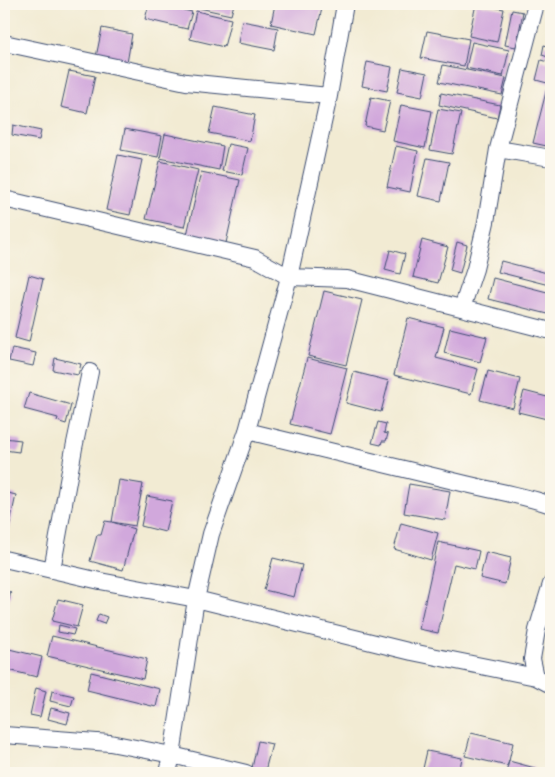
<svg xmlns="http://www.w3.org/2000/svg" width="555" height="777" viewBox="0 0 555 777" font-family="'Sorts Mill Goudy',serif">
	<style>
		.building { fill: #d1a8dc }
		.lines { fill: none; stroke-linecap: round; stroke-linejoin: round }
		.minor-casing { stroke: #3b4b70; stroke-width: 18 }
		.minor { stroke: #fff; stroke-width: 16 }
	</style>
	<rect width="100%" height="100%" fill="#fbf7ec"/>
	<filter id="ink" filterUnits="userSpaceOnUse"><feTurbulence type="fractalNoise" baseFrequency=".02" numOctaves="2"/><feDisplacementMap in="SourceGraphic" scale="10" xChannelSelector="R" yChannelSelector="G"/><feConvolveMatrix kernelMatrix="1 2 1 2 8 2 1 2 1" color-interpolation-filters="sRGB"/></filter>
	<filter id="wash" filterUnits="userSpaceOnUse"><feTurbulence type="fractalNoise" baseFrequency=".0096" numOctaves="4" result="noise"/><feDisplacementMap in="SourceGraphic" scale="20" xChannelSelector="R" yChannelSelector="G"/><feGaussianBlur stdDeviation="1.12" result="paint"/><feColorMatrix in="noise" values="0 0 0 0 0 0 0 0 0 0 0 0 0 0 0 0 0 1.4 0 .05"/><feComposite in="paint" operator="in"/></filter>
	<g filter="url(#wash)">
		<rect width="100%" height="100%" fill="#f2ebd3"/>
		<g id="blocks">
			<path class="building" d="M149 4H158L192 12 187 29 145 19Z
				M190 4H234L231 15 190 6Z
				M275 4H323L316 34 271 24Z
				M476 4 504 9 497 42 469 36Z
				M512 10 523 12 516 47 505 45Z
				M196 11 231 19 224 47 190 39Z
				M242 21 278 28 274 50 238 43Z
				M102 28 132 34 127 63 96 57Z
				M427 31 469 39 464 66 421 58Z
				M472 42 509 50 503 76 466 68Z
				M544 45 551 47V58L542 55Z
				M541 60 551 63V84L536 80Z
				M367 62 392 67 387 91 362 86Z
				M443 65 506 78 502 95 439 82Z
				M402 68 427 73 422 97 397 92Z
				M69 71 95 76 87 113 61 107Z
				M547 88 551 89V147L533 143Z
				M441 93 500 105 497 118 439 105Z
				M371 97 390 101 383 130 365 126Z
				M401 105 432 111 425 148 393 141Z
				M215 107 255 115 250 141 209 133Z
				M438 109 461 113 452 154 430 150Z
				M13 125 41 131 39 140 12 135Z
				M125 129 162 136 158 157 121 150Z
				M165 134 223 146 219 170 160 158Z
				M228 144 248 148 242 175 222 171Z
				M396 146 418 151 410 192 387 187Z
				M118 155 142 160 130 215 106 210Z
				M427 158 449 162 441 201 418 196Z
				M160 161 198 170 184 227 146 219Z
				M201 172 240 180 226 243 187 235Z
				M422 240 448 247 438 283 413 277Z
				M457 242 467 245 460 273 450 270Z
				M390 250 405 254 400 274 385 270Z
				M501 261 551 274 549 285 498 272Z
				M29 275 43 279 29 342 15 338Z
				M493 278 551 293V303L548 314 488 299Z
				M324 291 362 300 346 365 308 356Z
				M408 318 444 327 436 358 478 369 471 394 394 375Z
				M450 328 487 337 480 362 444 353Z
				M12 348 36 353 33 366 9 361Z
				M55 358 81 364 78 375 53 370Z
				M307 358 347 368 330 434 290 424Z
				M488 371 520 379 513 408 480 400Z
				M354 372 389 381 381 412 346 403Z
				M524 391 551 398V420L518 412Z
				M29 393 71 405 66 424 57 421 58 418 24 409Z
				M378 422 386 424 384 433 388 434 386 441H382L381 445 372 443Z
				M4 438 21 440 19 452 4 450Z
				M119 480 143 484 135 526 112 522Z
				M409 484 450 491 445 520 404 513Z
				M4 492 16 495 8 532 4 531Z
				M147 496 172 501 165 532 141 526Z
				M105 521 112 522 134 529 123 570 90 561 97 535H101Z
				M401 523 438 533 431 560 394 549Z
				M438 542 479 551 475 569 454 564 438 633 419 629Z
				M486 552 511 558 505 584 480 578Z
				M273 558 302 565 294 597 264 590Z
				M4 591 11 592 4 617Z
				M58 599 83 605 77 627 52 621Z
				M99 614 107 617 104 624 96 621Z
				M59 625 75 629 73 635 58 632Z
				M52 636 147 659 143 679 47 656Z
				M5 648 42 657 37 677 4 669V652Z
				M91 672 160 689 156 707 87 690Z
				M36 688 46 691 40 717 30 715Z
				M52 691 74 696 71 706 50 701Z
				M51 708 70 713 67 724 48 719Z
				M471 733 513 743 509 761 535 768 533 773H506L509 761 507 766 465 756Z
				M258 741 272 744 265 771 252 768Z
				M427 751 462 758 459 773H422Z"/>
		</g>
	</g>
	<g filter="url(#ink)">
		<use href="#blocks" fill-opacity="0" stroke="#3b4b70" stroke-width="1"/>
		<g class="lines">
			<g class="minor-casing">
				<path id="minor" d="M4 43 186 82 329 96
					M498 149 551 158
					M4 199 255 258 289 277 347 279 551 331
					M462 308 475 269 486 222 498 149 536 4
					M90 372 74 448 52 570 100 581 196 599 412 652 536 677
					M247 431C320 448 393 466 466 484 494 491 523 495 551 505
					M4 559 52 570
					M551 584 537 630 532 659 536 677 551 685
					M4 735 110 743 172 755 246 773
					M168 773 172 755 196 599 211 534 247 431 289 277 329 96 345 4"/>
			</g>
			<use href="#minor" class="minor"/>
		</g>
	</g>
	<rect width="555" height="777" fill="none" stroke="#fbf7ec" stroke-width="20"/>
</svg>
